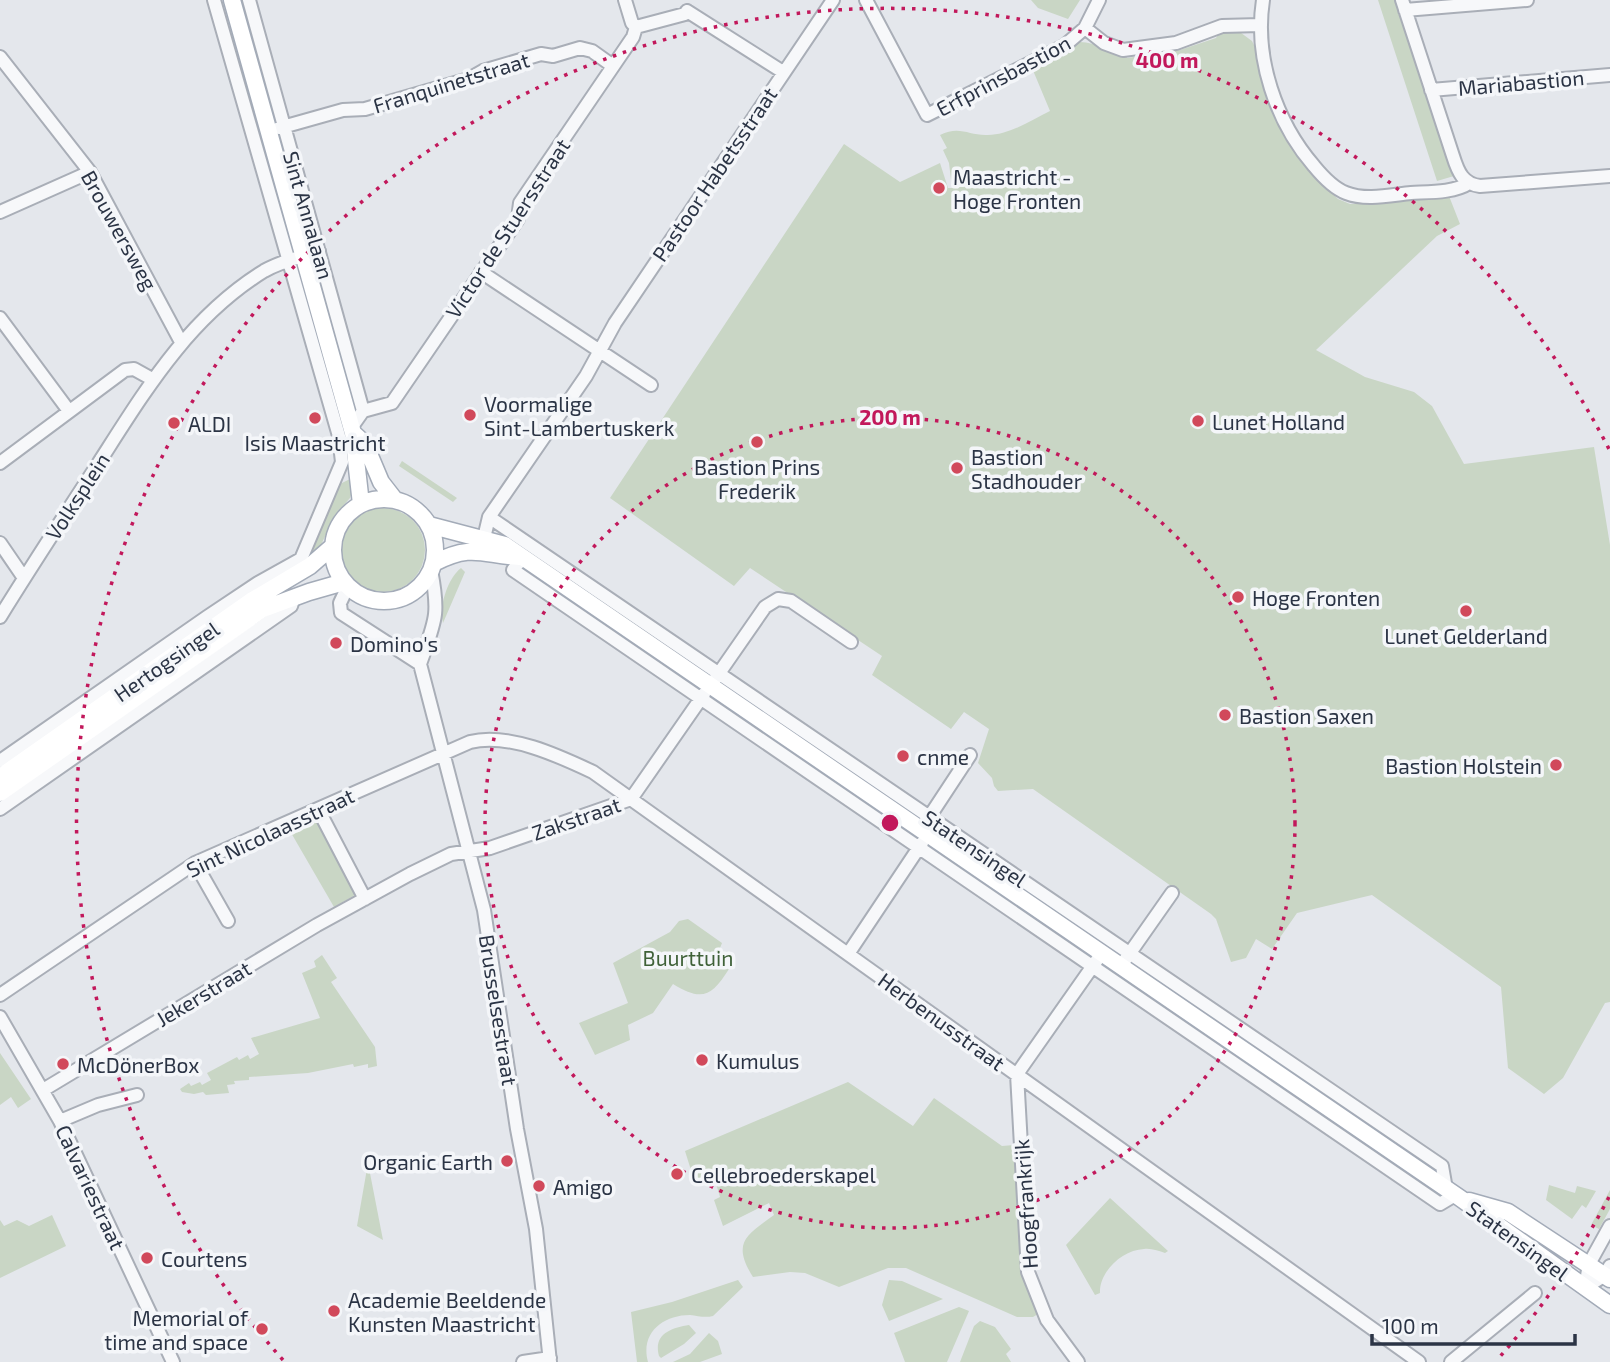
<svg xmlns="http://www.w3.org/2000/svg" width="1610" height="1362" viewBox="0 0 1610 1362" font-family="'Exo 2',sans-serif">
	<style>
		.green { fill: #c9d6c5 }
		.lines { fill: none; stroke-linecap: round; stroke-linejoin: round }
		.minor-casing { stroke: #a9aeb7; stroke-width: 16 }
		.major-casing { stroke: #a3abb8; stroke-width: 19 }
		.minor { stroke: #f7f8fa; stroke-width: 12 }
		.major { stroke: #fff; stroke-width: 16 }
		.ring { fill: none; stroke: #c2185b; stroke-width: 3.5; stroke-dasharray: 3.5 7 }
		.poi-dot { fill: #d1495b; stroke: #f4f6f9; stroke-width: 2.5 }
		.labels { text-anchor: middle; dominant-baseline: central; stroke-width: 7; stroke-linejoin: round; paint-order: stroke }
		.street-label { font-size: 21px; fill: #2b3445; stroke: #f4f6f9 }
		.poi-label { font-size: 21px; fill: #2b3445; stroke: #f4f6f9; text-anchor: start }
		.park-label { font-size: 21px; fill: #3f6138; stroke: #f4f6f9 }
		.centre { fill: #c2185b; stroke: #f4f6f9; stroke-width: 3.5 }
		.ring-label { font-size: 21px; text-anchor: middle; font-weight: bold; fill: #c2185b; stroke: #f4f6f9; stroke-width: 7; stroke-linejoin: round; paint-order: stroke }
	</style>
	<rect width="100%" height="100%" fill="#e4e7ec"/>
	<path class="green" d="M1031 0H1080L1068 19 1038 8Z
		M1378 0H1397L1454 176 1437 181Z
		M1237 30 1252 41 1318 179 1338 199 1350 204H1364L1449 196 1460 224 1437 236 1316 350 1365 377 1414 392 1432 406 1464 464 1594 447 1610 545V1002L1605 1003 1563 1078 1544 1094 1508 1068 1501 987 1372 895 1297 913 1272 949 1256 939 1246 958 1231 962 1216 919 1211 914 1033 789 998 791 994 786 992 778 978 763 989 729 964 712 951 729 872 675 882 656 750 568 734 586 610 498 844 144 900 182 940 163 948 188H952L949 163 943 150 947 148 940 135C960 125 969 136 988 135 1009 135 1032 120 1050 111L1032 68 1080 42C1096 42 1110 53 1126 54L1127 58 1180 50 1216 38 1219 33Z
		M402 461 457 498 453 502 399 466Z
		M352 478 353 488 350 498 335 515 321 545 311 555V549L338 485Z
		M341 550a42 42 0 1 1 84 0a42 42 0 1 1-84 0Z
		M461 568 465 572 443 623C439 607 447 579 461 568Z
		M319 819 357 894 334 907 290 831Z
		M688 919 722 943 718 953 729 969C712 996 702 1002 673 984L653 1013 628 1025 630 1040 595 1055 579 1023 628 1003 613 963 670 932 679 921Z
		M322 955 337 978 331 982 375 1047 377 1066 368 1068V1064L354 1067 353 1064 308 1073 249 1077V1080L234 1081 235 1084 227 1085 229 1093 206 1095 203 1092 194 1094 182 1092 180 1089 189 1083 191 1086 200 1082 202 1085 211 1080 207 1073 237 1057 239 1060 248 1055 250 1059 259 1054 251 1038 320 1018 302 973 316 967 314 961Z
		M0 1053 31 1099 18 1108 11 1097 0 1105Z
		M848 1082 913 1126 934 1098 1002 1146 1014 1145C1020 1203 1015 1260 1038 1314L1033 1317H1017L906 1268H888L839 1287 805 1273 790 1272 753 1277C731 1242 747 1235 774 1215L769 1203 723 1226 714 1200 720 1197 714 1177 695 1183 685 1151Z
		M368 1163 383 1240 357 1226Z
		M1549 1185 1575 1193 1577 1186 1596 1191 1586 1208 1582 1205 1572 1219 1546 1200Z
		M1610 1190V1209L1599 1229 1591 1225Z
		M1110 1198 1168 1251 1165 1253C1159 1251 1151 1248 1144 1249 1122 1250 1099 1272 1100 1293L1095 1295 1066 1245Z
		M52 1215 66 1246 0 1278V1220L4 1226 17 1220 29 1226Z
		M738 1280 743 1287 713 1316C705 1318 698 1316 690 1315 663 1315 640 1333 648 1362H637L631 1312 672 1302Z
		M889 1280 902 1281 943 1299 889 1321 882 1305Z
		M959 1307 969 1311 947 1362H905L894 1333Z
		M980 1321 995 1327 1011 1349 1006 1354 1011 1362H960L974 1326Z
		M689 1325 696 1333 684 1344 661 1358 659 1356C653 1334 671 1328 689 1325Z
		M709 1333 718 1341 722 1354 700 1362H673L690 1354Z"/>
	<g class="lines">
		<g class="minor-casing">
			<path id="minor" d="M249 0 363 411 351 428
				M625 0 632 23 636 27
				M866 0 927 115 1064 46 1085 28 1099 0
				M1263 0C1254 58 1276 122 1314 166 1323 177 1333 188 1346 193 1366 201 1391 195 1411 193 1428 192 1454 193 1469 183
				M1402 0 1453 156C1458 172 1463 184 1480 186L1610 176
				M1405 10 1527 0
				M687 11 783 72
				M636 27 685 14 687 11
				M1085 28 1104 43 1123 50 1176 43 1222 26 1260 25
				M0 57 90 172 181 342
				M1431 90 1610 75
				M279 128 343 110 365 109 469 79 483 71 541 54 553 56 580 48 592 51 613 66
				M0 212 90 172
				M481 272 651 385
				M0 318 69 411
				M363 411 392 403 518 219 520 203 633 37 636 27
				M0 463 125 370 134 369 152 379
				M489 517 1442 1166 1446 1189
				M484 538 489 517 586 376 615 323 833 0
				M0 543 24 578
				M523 557 513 570 1440 1204 1455 1195
				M431 570C440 616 435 621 420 664L484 910 517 1129 536 1229 550 1362
				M348 586 340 603 341 613 420 664
				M0 617C32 565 65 515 98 464 145 391 188 318 264 271 281 261 301 257 319 251
				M715 679 765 607 778 599 791 601 851 642
				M0 761 207 617 258 583 301 559 342 462 339 436 214 0
				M0 809 291 606 294 597
				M318 809 365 899
				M926 822 970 755
				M195 863 228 921
				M848 954 922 843
				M1125 960 1172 893
				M0 995 195 863 470 742C508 732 559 756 593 772L1419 1362
				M0 1017 60 1121 173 1362
				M1017 1074 1028 1272 1047 1320 1078 1362
				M1017 1074 1097 960
				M43 1090 317 925 410 874 451 854 490 848 631 799 704 694
				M60 1121 98 1105 137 1095
				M1585 1288 1589 1264 1610 1226
				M1585 1288 1605 1275 1610 1266
				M523 1362 550 1358
				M1451 1362 1535 1293"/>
		</g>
		<g class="major-casing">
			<path id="major" d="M232 0 353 433 361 504
				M353 433 365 444 381 482 395 500
				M333 550a51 51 0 1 1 102 0a51 51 0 1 1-102 0Z
				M429 525 505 545 1460 1198 1610 1305
				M434 563C473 543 482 555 520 557
				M0 777 251 601 310 566 333 546
				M0 793 263 609 309 592 344 582
				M1469 1201 1508 1212 1610 1279"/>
		</g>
		<use href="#minor" class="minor"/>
		<use href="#major" class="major"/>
	</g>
	<g class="ring">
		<circle cx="890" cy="823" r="405"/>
		<path d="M1609 1197A811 811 0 0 1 1497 1360M283 1360A811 811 0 1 1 1609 449"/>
	</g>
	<g class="poi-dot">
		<circle cx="939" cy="188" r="7"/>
		<circle cx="470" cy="415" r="7"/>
		<circle cx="315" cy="418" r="7"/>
		<circle cx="1198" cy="421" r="7"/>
		<circle cx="174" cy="423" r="7"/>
		<circle cx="757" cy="442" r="7"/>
		<circle cx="957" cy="468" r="7"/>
		<circle cx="1238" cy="597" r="7"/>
		<circle cx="1466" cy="611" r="7"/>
		<circle cx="336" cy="643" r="7"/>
		<circle cx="1225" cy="715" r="7"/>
		<circle cx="903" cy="756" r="7"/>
		<circle cx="1556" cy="765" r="7"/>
		<circle cx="702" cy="1060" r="7"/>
		<circle cx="63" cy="1064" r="7"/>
		<circle cx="507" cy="1161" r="7"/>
		<circle cx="677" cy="1174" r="7"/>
		<circle cx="539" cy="1186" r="7"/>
		<circle cx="147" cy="1258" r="7"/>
		<circle cx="334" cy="1311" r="7"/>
		<circle cx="262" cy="1329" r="7"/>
	</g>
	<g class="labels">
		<g class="street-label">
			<text transform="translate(1003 75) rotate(-28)">Erfprinsbastion</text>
			<text transform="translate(451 82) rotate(-17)">Franquinetstraat</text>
			<text transform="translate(1521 82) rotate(-5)">Mariabastion</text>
			<text transform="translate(714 174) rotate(-56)">Pastoor Habetsstraat</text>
			<text transform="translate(309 215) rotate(74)">Sint Annalaan</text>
			<text transform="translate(507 228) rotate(-57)">Victor de Stuersstraat</text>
			<text transform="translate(120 230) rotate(61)">Brouwersweg</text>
			<text transform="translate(77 496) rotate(-57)">Volksplein</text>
			<text transform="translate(166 661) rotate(-35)">Hertogsingel</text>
			<text transform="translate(576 818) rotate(-19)">Zakstraat</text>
			<text transform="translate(270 832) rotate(-25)">Sint Nicolaasstraat</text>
			<text transform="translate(975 848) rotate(34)">Statensingel</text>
			<text transform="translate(203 993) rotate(-31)">Jekerstraat</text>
			<text transform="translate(499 1010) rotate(81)">Brusselsestraat</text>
			<text transform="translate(942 1021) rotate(36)">Herbenusstraat</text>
			<text transform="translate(91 1187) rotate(65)">Calvariestraat</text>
			<text transform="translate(1025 1204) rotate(-94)">Hoogfrankrijk</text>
			<text transform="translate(1518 1240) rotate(36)">Statensingel</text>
		</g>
		<g class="poi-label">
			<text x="953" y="176">Maastricht -<tspan x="953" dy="24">Hoge Fronten</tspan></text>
			<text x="484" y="403">Voormalige<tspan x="484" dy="24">Sint-Lambertuskerk</tspan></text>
			<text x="1212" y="421">Lunet Holland</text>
			<text x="188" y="423">ALDI</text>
			<text x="315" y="442" text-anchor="middle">Isis Maastricht</text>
			<text x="971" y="456">Bastion<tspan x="971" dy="24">Stadhouder</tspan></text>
			<text x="757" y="466" text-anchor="middle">Bastion Prins<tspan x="757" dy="24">Frederik</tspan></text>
			<text x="1252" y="597">Hoge Fronten</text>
			<text x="1466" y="635" text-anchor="middle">Lunet Gelderland</text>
			<text x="350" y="643">Domino's</text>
			<text x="1239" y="715">Bastion Saxen</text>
			<text x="917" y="756">cnme</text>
			<text x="1542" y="765" text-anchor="end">Bastion Holstein</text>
			<text x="716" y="1060">Kumulus</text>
			<text x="77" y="1064">McDönerBox</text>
			<text x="493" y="1161" text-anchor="end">Organic Earth</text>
			<text x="691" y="1174">Cellebroederskapel</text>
			<text x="553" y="1186">Amigo</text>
			<text x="161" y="1258">Courtens</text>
			<text x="348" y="1299">Academie Beeldende<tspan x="348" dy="24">Kunsten Maastricht</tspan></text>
			<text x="248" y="1317" text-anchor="end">Memorial of<tspan x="248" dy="24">time and space</tspan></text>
		</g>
		<g class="park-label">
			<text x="688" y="957">Buurttuin</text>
		</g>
	</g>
	<circle cx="890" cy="823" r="10" class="centre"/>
	<g class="ring-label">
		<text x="1167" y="68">400 m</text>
		<text x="890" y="425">200 m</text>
	</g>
	<path d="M1372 1334v10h203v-10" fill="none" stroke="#2b3445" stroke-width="3.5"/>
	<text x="1382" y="1334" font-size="21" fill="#2b3445" stroke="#f4f6f9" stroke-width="5" paint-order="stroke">100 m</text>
</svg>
